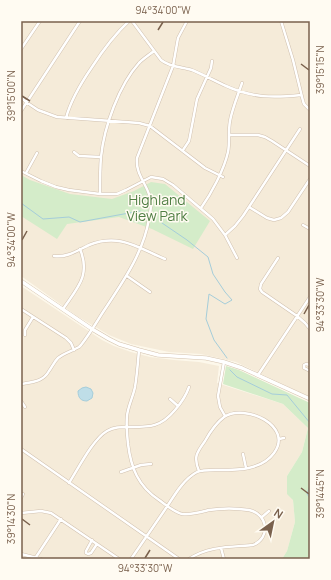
<svg xmlns="http://www.w3.org/2000/svg" width="331" height="580" viewBox="0 0 331 580" font-family="Manrope,sans-serif">
	<style>
		.residential { fill: #f5ebd9 }
		.green { fill: #d4ecc9 }
		.water { fill: #bfdee8; stroke: #a5cdda }
		.lines { fill: none; stroke-linecap: round; stroke-linejoin: round }
		.stream { stroke: #a5cdda; stroke-width: 1 }
		.street-casing { stroke: #d1c1b0; stroke-width: 3.5 }
		.secondary-casing { stroke: #d4c2ae; stroke-width: 4.5 }
		.street { stroke: #fff; stroke-width: 2.5 }
		.secondary { stroke: #fff; stroke-width: 3.5 }
		.ticks { fill: none; stroke: #7a614d; stroke-width: 1.5 }
		.labels { text-anchor: middle; dominant-baseline: central; stroke-width: 3; stroke-linejoin: round; paint-order: stroke }
		.park-label { font-size: 14px; fill: #507f44; stroke: #fffbf2 }
		.neatline { fill: none; stroke: #7a614d; stroke-width: 1.5 }
		.ticks-label { font-size: 10px; text-anchor: middle; fill: #7a614d }
	</style>
	<rect width="100%" height="100%" fill="#fdf8eb"/>
	<path class="residential" d="M21 21H310V397L236 362 201 354 169 352 131 344 109 335 77 316 21 276Z
		M21 286 102 340 114 346 131 352 150 357 174 360 199 362 219 366 217 383 283 404 308 428 302 452 287 476 293 500 295 522 287 551 282 559H21Z"/>
	<path class="green" d="M21 175 30 180 70 194 112 199 134 191 151 182 165 184 210 221 193 249 152 229 119 217 67 224 57 239 21 216Z
		M226 366 239 370 310 403V559H282L287 551 295 522 293 500 287 494V476L302 452 308 428 283 404 223 384Z"/>
	<path class="water" d="M86 387 91 389 93 393 92 398 87 401C81 401 78 398 78 391L82 388Z"/>
	<g class="lines">
		<path class="stream" d="M21 203 43 219 69 217 80 222 140 211
			M162 223 187 240 208 257 213 274 225 292 232 300 225 304 209 294 206 319 214 340 227 358
			M230 370 237 377 272 394 287 395 310 423
			M310 485 307 494 310 498"/>
		<g class="street-casing">
			<path id="street" d="M132 21 161 60C169 67 182 67 192 70 204 75 215 81 226 86 253 98 273 98 301 95
				M281 21 293 60 303 101 304 104 310 110
				M21 49 40 21
				M21 97 26 102 38 110 57 117 139 123 150 126 205 168 223 177
				M21 111 80 21
				M66 118C71 99 81 83 92 67 103 50 113 36 129 21
				M229 135H258L265 137 272 141 310 166
				M183 150 189 141 190 136 197 99 211 68 212 61
				M74 152 79 156 101 157
				M21 171 41 181 56 187 69 190 100 194H117L126 190 151 177 163 179 173 185 213 219 225 235 237 258
				M26 173 37 153
				M100 194C100 182 100 169 101 157 104 127 119 85 139 63 144 58 149 55 154 51
				M249 207 267 218 274 220 281 218 288 212 310 179
				M201 208C211 194 224 170 228 152 230 142 228 132 230 121 232 109 238 95 242 83
				M303 225 310 229
				M225 235 235 226 243 216 300 129
				M54 256C67 258 78 250 89 245 120 233 138 248 165 259
				M278 258 261 284 260 289 262 292 297 316 305 323 310 329
				M127 276 150 292
				M21 309 66 338 71 343 74 350
				M63 309C77 288 91 276 80 249
				M25 335V330L33 317
				M139 350C138 362 137 375 135 387 133 397 128 406 127 416 126 425 127 434 128 444 131 468 138 486 159 500 166 505 174 512 182 514 191 515 201 512 209 510 222 508 236 508 249 510 268 514 271 538 253 545 231 547 208 546 189 559
				M224 362 218 396 220 407 225 416
				M310 365 306 364 304 365V368L310 371
				M258 375 310 297
				M21 384C32 382 43 382 49 371 52 367 54 362 58 358 64 353 72 351 79 347L81 345C89 335 96 323 103 312 122 283 143 254 149 219 150 214 151 209 151 204 151 187 135 177 137 158L173 66 178 38 187 21
				M170 399 178 406
				M21 401 25 407
				M279 439 284 438
				M21 449 179 559
				M243 454 246 468
				M121 472 141 465 151 464
				M69 483C78 469 93 439 107 431 114 427 120 427 128 427 149 427 160 428 175 410 181 403 186 396 189 387
				M21 498 23 494
				M21 513 41 511 51 513 119 559
				M262 517 269 511
				M92 540 86 551V553L88 554 91 553 97 544
				M221 548 224 559
				M21 554 41 559
				M35 559 36 557 61 519
				M131 559C142 543 153 527 164 511 173 498 182 480 197 472 202 470 209 470 215 470 235 470 261 471 274 453 294 426 245 403 224 417 216 423 210 432 205 441 197 452 193 457 199 471"/>
		</g>
		<g class="secondary-casing">
			<path id="secondary" d="M21 281 92 329 109 339 119 344 139 350 158 355 206 358 224 362 242 368 310 399"/>
		</g>
		<use href="#street" class="street"/>
		<use href="#secondary" class="secondary"/>
	</g>
	<path class="ticks" d="M158 30 163 22M301 64 309 70M22 96 30 101M22 240 27 231M304 314 309 305M301 488 309 494M22 519 30 525M145 558 150 550"/>
	<g class="labels">
		<g class="park-label">
			<text x="157" y="199">Highland<tspan x="157" dy="16">View Park</tspan></text>
		</g>
	</g>
	<rect width="331" height="580" fill="none" stroke="#fffbf2" stroke-width="44"/>
	<g transform="translate(273 522) rotate(33)" stroke="#fffbf2" stroke-width="3" paint-order="stroke">
	<path d="M0-3L7 15L0 10L-7 15Z" fill="#7a614d"/>
	<text y="-6" font-size="11" font-weight="bold" text-anchor="middle" fill="#7a614d">N</text>
	</g>
	<rect x="22" y="22" width="287" height="536" class="neatline"/>
	<g class="ticks-label">
		<text x="163" y="14">94°34'00"W</text>
		<text transform="translate(320 70) rotate(-90)" y="4">39°15'15"N</text>
		<text transform="translate(11 96) rotate(-90)" y="4">39°15'00"N</text>
		<text transform="translate(11 240) rotate(-90)" y="4">94°34'00"W</text>
		<text transform="translate(320 305) rotate(-90)" y="4">94°33'30"W</text>
		<text transform="translate(320 494) rotate(-90)" y="4">39°14'45"N</text>
		<text transform="translate(11 519) rotate(-90)" y="4">39°14'30"N</text>
		<text x="145" y="572">94°33'30"W</text>
	</g>
</svg>
